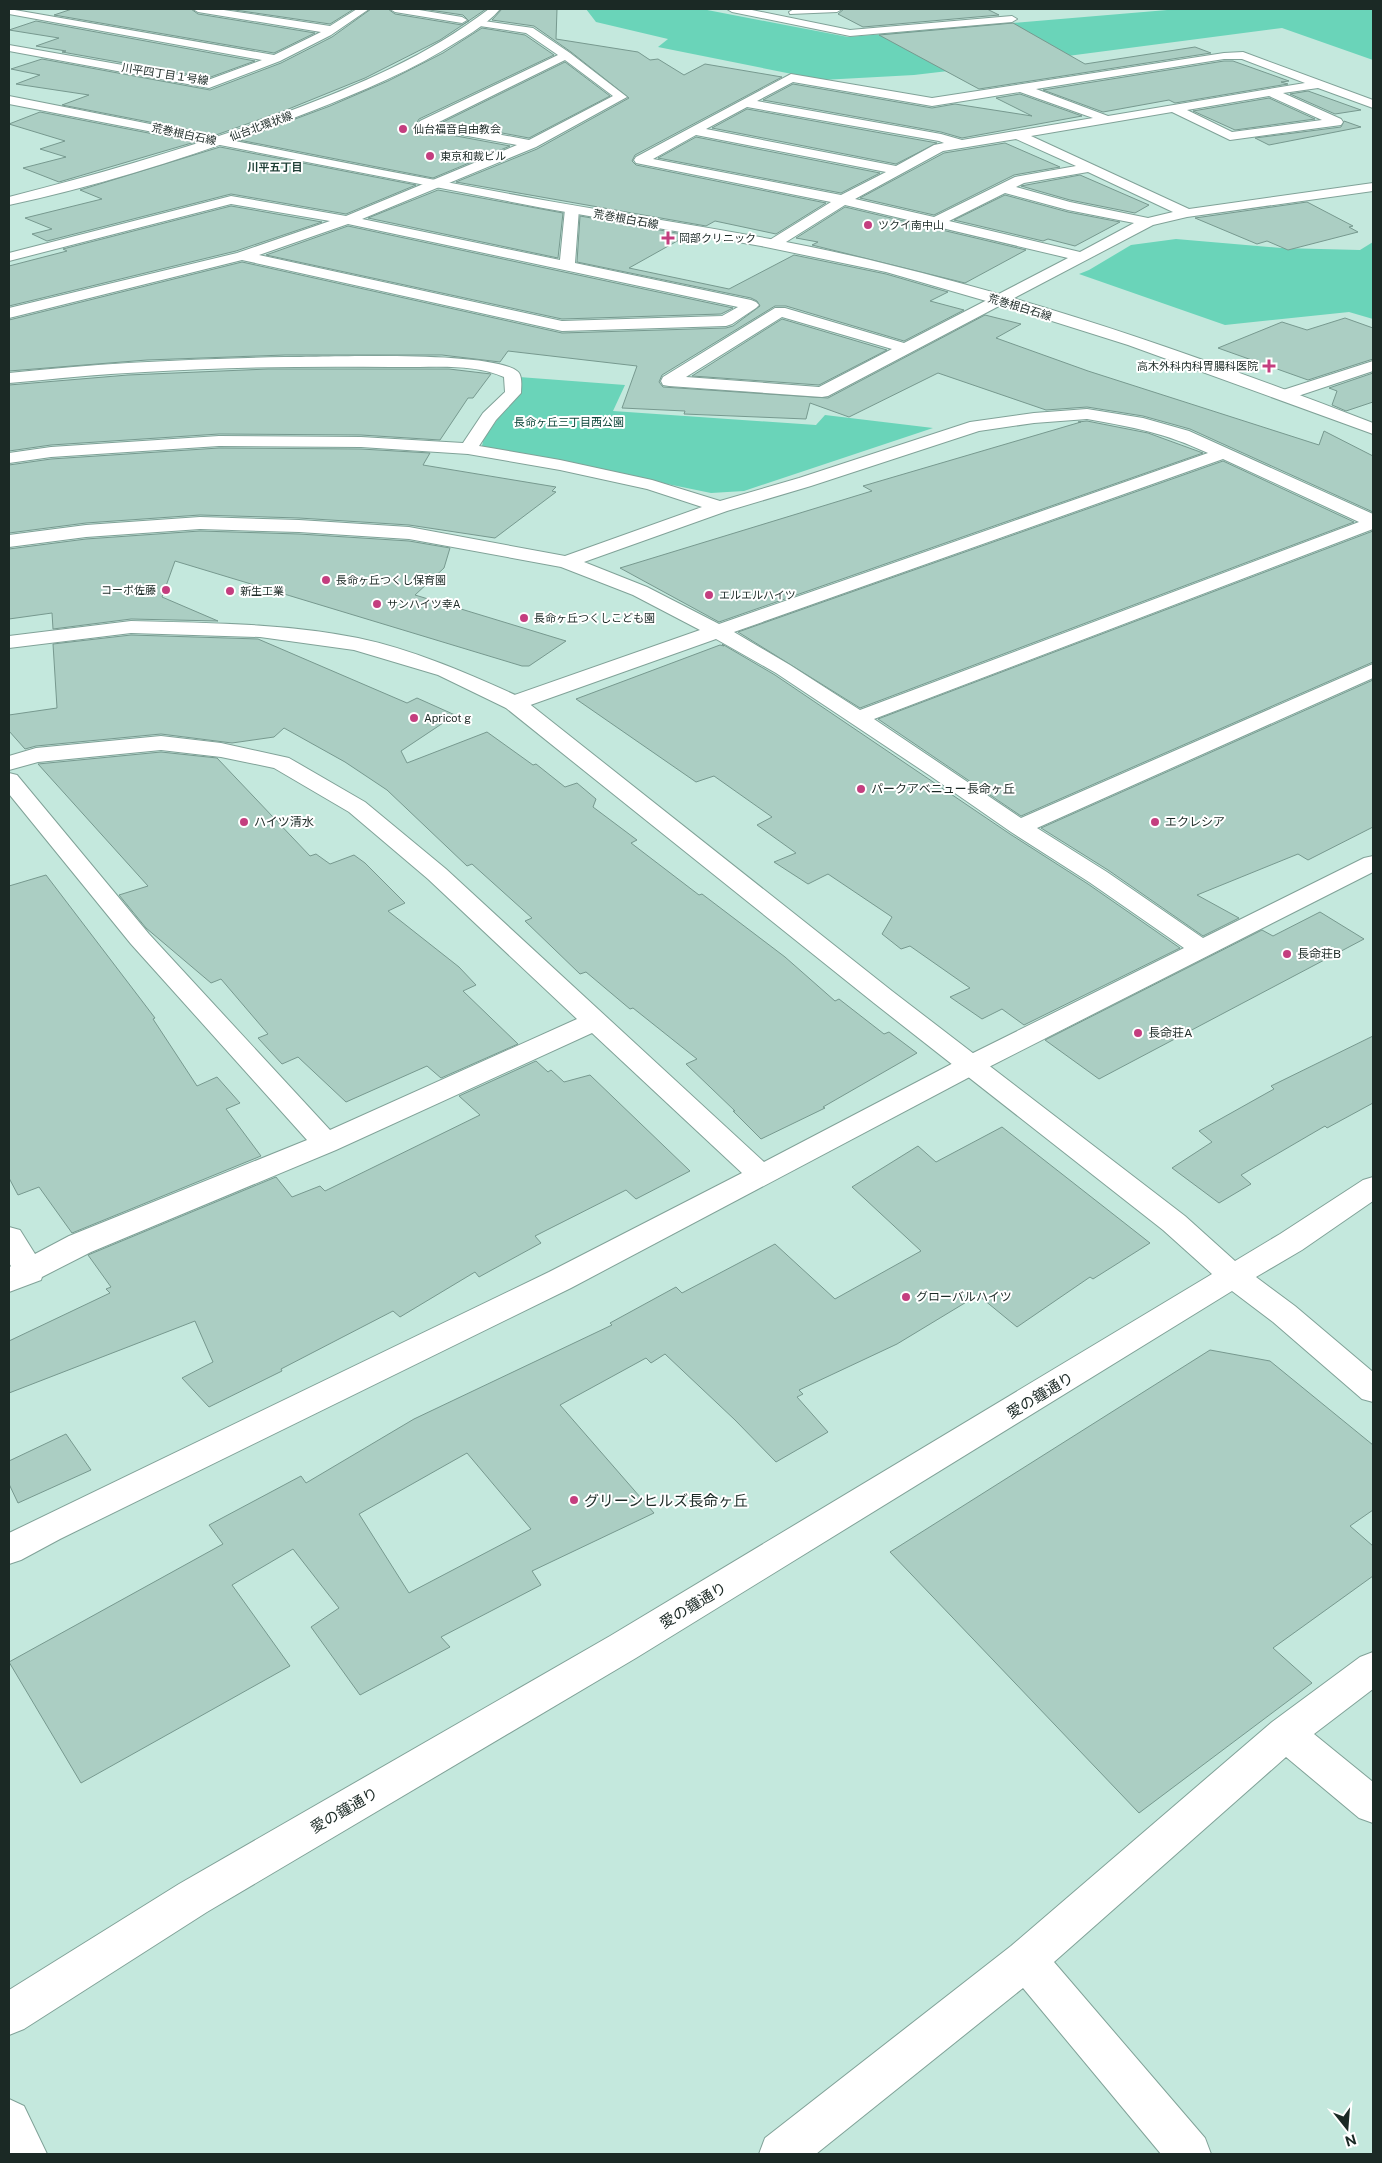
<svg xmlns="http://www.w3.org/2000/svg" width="1382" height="2163" viewBox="0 0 1382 2163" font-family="'Public Sans','Noto Sans JP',sans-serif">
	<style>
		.green { fill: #6ad4b9 }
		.building { fill: #abcec3; stroke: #77998f; fill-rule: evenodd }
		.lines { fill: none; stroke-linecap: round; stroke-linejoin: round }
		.street-casing { stroke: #80a298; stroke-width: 2 }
		.secondary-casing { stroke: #80a298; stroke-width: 2 }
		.primary-casing { stroke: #80a298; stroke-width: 2 }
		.street { fill: #fff; fill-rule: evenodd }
		.secondary { fill: #fff; fill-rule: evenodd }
		.primary { fill: #fff; fill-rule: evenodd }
		.poi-dot { fill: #c43e7f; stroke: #fff; stroke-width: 2 }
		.labels { text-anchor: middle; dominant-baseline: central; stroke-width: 4; stroke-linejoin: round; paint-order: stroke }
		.far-street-label { font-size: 11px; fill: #1b2925; stroke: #fff }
		.far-poi-label { font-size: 11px; fill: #1b2925; stroke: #fff; text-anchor: start }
		.far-neighbourhood-label { font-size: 11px; font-weight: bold; fill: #1e3e35; stroke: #fff }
		.far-park-label { font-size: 11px; fill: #0b4538; stroke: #fff }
		.poi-label { font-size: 12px; fill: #1b2925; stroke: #fff; text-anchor: start }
		.near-street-label { font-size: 15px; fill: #1b2925; stroke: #fff }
		.near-poi-label { font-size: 15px; fill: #1b2925; stroke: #fff; text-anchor: start }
	</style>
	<rect width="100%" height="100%" fill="#c4e8dd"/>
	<path class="green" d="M586 9H702L848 37 1179 9H1373V60L1282 28 999 65 914 75 822 80 658 47 668 39 596 22Z
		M1176 239 1281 248 1360 250 1373 242V319L1349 312 1225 325 1079 274 1089 270 1131 245Z
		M519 377 625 385 613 411 816 425 825 415 933 428 744 491 711 493 482 446 484 437 519 392Z"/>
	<path class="building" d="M72 9H191L198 14 315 33 274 53 54 15Z
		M228 9H354L330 24Z
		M371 9H388L395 14 462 25 469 21 463 15 423 9H486L464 24 440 40 365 78 286 110 216 135 62 105 89 95 16 84 40 75 11 69 42 59 210 90 281 63 332 37Z
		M502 9H557L556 39 638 52 650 60 658 59 684 75 705 64 782 77 635 155 632 161 636 165 826 203 776 234 715 221 706 226 456 182 537 149 629 98 571 52 534 26 492 20Z
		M844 9H987L999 15 863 27 838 14Z
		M36 21 255 61 208 78 62 52 66 51 36 46 59 38 9 30Z
		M1013 23 1085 64 1195 47 1211 53 979 89 879 35Z
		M482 28 525 35 554 55 419 119 416 124 424 130 510 146 433 178 239 140 330 106 388 81 443 53Z
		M1224 61H1233L1289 81 1281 82 1288 84 1175 103 1169 100 1103 112 1043 90Z
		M565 62 610 96 529 138 443 122Z
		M793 84 932 108 955 104 1032 116 996 98 1020 94 1082 116 962 138 941 132 763 100Z
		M1308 91 1361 110 1335 114 1290 94Z
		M1269 98 1315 119 1235 130 1193 111Z
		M747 109 937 143 896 164 712 128Z
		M40 112 195 142 59 182 23 168 66 157 40 149 65 141 9 124Z
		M1344 121 1361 127 1269 145 1255 138 1341 127Z
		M696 137 880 173 841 193 658 158Z
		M1005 143 1060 167 1014 175 934 215 860 198 944 153Z
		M220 147 416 185 346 214 231 194 47 241 32 234 52 229 25 218 102 199 80 190Z
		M1080 175 1149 205 1135 213 1070 200 1021 186Z
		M438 190 563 213 558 258 368 218Z
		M1005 195 1068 212 1120 222 1075 246 1048 239 1043 241 954 220Z
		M1307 202 1353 226 1349 227 1358 232 1288 250 1267 241 1257 244 1195 218Z
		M231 206 322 222 236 251 9 306V266L67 251 63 249Z
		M845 207 1026 250 965 283 812 245 818 242 796 238Z
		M580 216 688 235 629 268 729 289 794 255 886 274 948 292 930 301 964 310 904 341 786 306H775L662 375 659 382 663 387 828 398 985 315 1021 324 996 338 1088 371 1319 445 1324 431 1373 456V512L1190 429 1143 416 1087 407 1046 410 938 373 849 417 810 403 806 419 684 414 685 411 622 408 637 366 508 351 500 362 442 355H285L147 360 9 371V320L242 262 562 333 726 328 733 326 760 306 757 301 751 298 577 262Z
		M348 226 733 308 721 314 562 319 266 255Z
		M1345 318 1373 328V359L1308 380 1218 348 1282 322 1307 330Z
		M782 319 887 350 819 385 692 376Z
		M268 369H449L491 374 473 398H468L440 440 361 435 219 434 51 445 9 451V385L128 375Z
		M1373 373V402L1346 411 1332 405 1337 391 1329 388Z
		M1087 421 1148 433 1203 453 719 622 620 568 872 491 863 486 1081 422H1078Z
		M219 448 361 449 430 453 423 465 556 487 552 491 556 492 495 538 409 525 299 518 200 515 86 523 9 533V465L51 459Z
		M1223 461 1354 522 860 708 738 632Z
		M200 531 299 534 409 541 450 548 444 568 415 595 566 641 529 666H522L175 561 162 597 218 621 131 619 53 629 52 613 9 619V549L86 539Z
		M1373 531V662L1021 816 878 719Z
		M131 635 258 639 407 703 417 698 455 715 401 751 407 763 487 732 533 765 536 764 565 787 577 783 596 799 593 807 637 840 631 843 699 895 702 894 785 957 835 1001 839 999 884 1034 889 1032 917 1053 823 1107 825 1108 761 1139 733 1111H735L686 1064 697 1059 633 1008 630 1009 586 972 580 974 525 921 532 918 472 864 467 866 387 790 345 762 284 728 274 737 232 743 161 734 36 746 25 749 9 731V715L57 708 53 644Z
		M722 644 775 675 1010 834 1088 884 1180 948 1024 1025 1002 1009 982 1019 950 997 970 988 910 946 901 949 882 934 892 917 828 874 808 884 774 862 796 853 757 825 772 817 714 776 696 782 576 699 720 645 724 646Z
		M1373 680V827L1308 860 1298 854 1197 895 1239 918 1203 936 1108 870 1041 828Z
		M161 752 217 758 310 856 316 854 330 864 354 855 365 863 405 903 388 911 459 967 476 985 463 991 518 1044 441 1078 427 1066 346 1102 298 1057 282 1064 258 1038 268 1034 221 979 211 983 146 928 119 895 148 886 38 764Z
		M46 875 155 1018 153 1019 197 1086 217 1077 240 1103 226 1109 261 1156 72 1233 39 1187 18 1195 9 1178V886Z
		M1320 912 1364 939 1099 1079 1045 1040 1262 930 1273 936Z
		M1373 1036V1103L1327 1128 1325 1126 1241 1175 1251 1184 1219 1203 1172 1168 1212 1142 1199 1131 1274 1089 1271 1086Z
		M536 1061 548 1072 551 1070 564 1082 590 1075 690 1171 636 1199 626 1190 535 1236 541 1243 479 1277 475 1272 400 1317 393 1311 281 1369 282 1371 209 1407 182 1378 213 1362 195 1321 9 1393V1341L110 1293 106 1289 111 1287 88 1255 276 1177 292 1197 320 1186 325 1191 480 1115 459 1096Z
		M1002 1127 1150 1243 1093 1279 1090 1277 1017 1327 978 1295 897 1344 799 1390 803 1394 797 1397 828 1432 776 1462 735 1420 665 1354 651 1363 646 1358 560 1405 654 1513 532 1571 541 1585 441 1637 450 1647 360 1695 311 1627 339 1608 293 1549 232 1585 290 1666 81 1783 9 1662 223 1544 209 1525 301 1476 306 1483 414 1419 612 1325 610 1323 676 1287 682 1293 775 1244 835 1299 921 1251 852 1187 918 1146 936 1162ZM467 1453 531 1529 409 1593 359 1514Z
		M1210 1350 1270 1361 1373 1445V1510L1350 1526 1373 1546V1576L1273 1648 1312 1683 1139 1813 890 1552Z
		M66 1434 91 1470 18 1503 9 1484V1461Z"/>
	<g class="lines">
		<g class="street-casing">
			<path id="street" d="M9 9 274 55 321 32 198 12 193 9H217L330 26 357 9H369L331 35 280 61 209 88 9 51V45L208 80 262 60 9 14Z
				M390 9H413L462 17 467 20 462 23 395 12Z
				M727 9H747L850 30 1012 16 1017 19 1012 22 850 36 732 12Z
				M794 9H842L837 12 790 14 789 12Z
				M477 20 533 28 570 53 627 97 536 147 362 219 560 260 565 209 572 205 579 209 575 263 751 300 756 302 759 305 756 308 732 324 726 326 562 331 242 260 9 318V308L237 253 330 221 231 204 9 261V253L231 196 346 216 517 145 424 128 418 124 420 121 558 55 526 33 473 25 471 23ZM565 60 613 96 529 140 437 123ZM348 224 738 307 722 316 562 321 259 255Z
				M1243 52 1373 100V108L1318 88 1283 93 1341 119 1343 122 1341 125 1230 140 1172 112 1031 136 1189 209 1373 183V191L1187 217 1153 225 828 396 822 397 669 386 663 385 661 381 663 377 775 308H785L904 343 1068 258 845 205 778 247H768L766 244 768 241 831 202 636 163 634 160 636 157 791 74 932 98 1224 53ZM1224 59H1242L1305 83 1108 116 1036 89ZM793 82 932 106 1020 92 1093 118 962 140 941 134 757 101ZM1269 96 1322 120 1232 132 1187 110ZM747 107 939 141 944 143 934 145 896 166 706 129ZM696 135 886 172 841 195 653 159ZM1016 139 1076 166 1015 177 934 217 855 199 943 151ZM1088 172 1173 212 1148 218 1070 202 1016 187 1024 183ZM1005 193 1068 210 1134 223 1080 252 949 221ZM782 317 892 349 819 387 686 377Z
				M285 357C327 357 488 350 517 371 523 375 521 387 521 393L496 420 479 446 560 460 652 480 720 501 799 478 970 422 1034 413 1087 409 1143 418 1189 431 1373 514V529L874 719 1021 818 1373 664V678L1037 828 1107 872 1203 938 1364 858 1373 856V872L981 1071 571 1288 60 1539 21 1560 9 1564V1533L549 1272 742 1173 592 1033 336 1150 91 1252 42 1277 41 1280 9 1292V1268L11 1266 9 1263V1227L20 1230 35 1254 69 1236 307 1140 131 944 9 794V773L17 775 149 934 330 1130 577 1019 428 879 349 812 274 768 221 757 161 750 38 762 9 770V756L36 748 161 736 221 743 289 758 365 802 446 869 764 1162 961 1059 1184 948 1089 882 1011 832 929 775 776 673 716 639 522 708 514 709 506 708 503 703 506 698 700 630 633 595 561 567 409 539 299 532 200 529 86 537 9 547V535L86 525 200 517 299 520 409 527 565 556 702 507 647 489 560 470 468 454 361 447 219 446 51 457 9 463V453L51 447 219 436 361 437 463 443 483 413 505 392 504 377C471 362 427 368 391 367 309 366 227 367 145 372 99 374 54 379 9 383V373C100 363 193 359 285 357ZM1087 419C1133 427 1165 433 1208 453L719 624 647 587 584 562 727 511 811 486 979 431 1034 423ZM1223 459 1359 522 860 710 790 665 734 632Z
				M1373 361V371L1286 400 1280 399 1278 395 1280 391Z
				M1373 1652V1689L1314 1734 1373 1782V1823L1359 1818 1286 1757 1054 1962 1205 2138 1211 2154H1161L1023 1988 816 2154H759L765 2138 1011 1946 1272 1722 1360 1657Z
				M9 2099 24 2106 47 2154H9Z"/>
		</g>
		<g class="secondary-casing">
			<path id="secondary" d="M9 96C187 131 365 168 543 200 659 221 776 236 890 265 1055 305 1215 362 1373 423V434L1128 345 1007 307 886 272 761 246 543 208 9 104Z
				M131 621C207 623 284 623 358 638 415 650 469 674 522 698L892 991 1185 1216 1235 1261 1280 1234 1363 1180 1373 1177V1201L1302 1250 1256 1277 1295 1306 1373 1372V1402L1362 1399 1273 1322 1232 1291 636 1658 207 1912 24 2029 9 2035V1990L179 1884 610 1636 1212 1274 1163 1230 874 1003 506 708 438 675 354 650 260 637 131 633 9 648V636Z"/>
		</g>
		<g class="primary-casing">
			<path id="primary" d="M489 9H500C486 26 461 39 442 51 394 79 343 99 291 119 199 154 104 185 9 205V197C103 173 196 146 287 112 359 85 427 56 489 9Z"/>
		</g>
		<use href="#street" class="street"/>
		<use href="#secondary" class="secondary"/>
		<use href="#primary" class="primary"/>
	</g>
	<g class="poi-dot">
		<circle cx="403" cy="129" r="5"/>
		<circle cx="430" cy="156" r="5"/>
		<circle cx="868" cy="225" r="5"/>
		<path d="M665.5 230.5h5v5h5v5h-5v5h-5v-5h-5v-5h5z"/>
		<path d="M1266.5 358.5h5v5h5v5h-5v5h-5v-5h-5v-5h5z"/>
		<circle cx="326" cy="580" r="5"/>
		<circle cx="166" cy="590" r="5"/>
		<circle cx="230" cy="591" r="5"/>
		<circle cx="709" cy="595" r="5"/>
		<circle cx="377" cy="604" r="5"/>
		<circle cx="524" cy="618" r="5"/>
		<circle cx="414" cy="718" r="5"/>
		<circle cx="861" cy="789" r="5"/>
		<circle cx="244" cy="822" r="5"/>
		<circle cx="1155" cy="822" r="5"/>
		<circle cx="1287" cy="954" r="5"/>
		<circle cx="1138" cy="1033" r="5"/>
		<circle cx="906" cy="1297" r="5"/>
		<circle cx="574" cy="1500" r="5"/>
	</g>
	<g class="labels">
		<g class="far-street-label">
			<text transform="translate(165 74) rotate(9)">川平四丁目１号線</text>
			<text transform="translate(261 126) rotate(-20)">仙台北環状線</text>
			<text transform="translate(184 134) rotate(12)">荒巻根白石線</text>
			<text transform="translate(626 219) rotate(10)">荒巻根白石線</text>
			<text transform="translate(1020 307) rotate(17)">荒巻根白石線</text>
		</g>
		<g class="far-poi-label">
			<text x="413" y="129">仙台福音自由教会</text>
			<text x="440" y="156">東京和裁ビル</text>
			<text x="878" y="225">ツクイ南中山</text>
			<text x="679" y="238">岡部クリニック</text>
			<text x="1258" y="366" text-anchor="end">高木外科内科胃腸科医院</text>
			<text x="336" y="580">長命ヶ丘つくし保育園</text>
			<text x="156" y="590" text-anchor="end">コーポ佐藤</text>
			<text x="240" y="591">新生工業</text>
			<text x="719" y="595">エルエルハイツ</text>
			<text x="387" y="604">サンハイツ幸A</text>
			<text x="534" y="618">長命ヶ丘つくしこども園</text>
			<text x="424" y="718">Apricot g</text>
		</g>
		<g class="far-neighbourhood-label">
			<text x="275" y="167">川平五丁目</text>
		</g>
		<g class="far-park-label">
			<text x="569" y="422">長命ヶ丘三丁目西公園</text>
		</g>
		<g class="poi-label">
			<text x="871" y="789">パークアベニュー長命ヶ丘</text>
			<text x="254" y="822">ハイツ清水</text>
			<text x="1165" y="822">エクレシア</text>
			<text x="1297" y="954">長命荘B</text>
			<text x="1148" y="1033">長命荘A</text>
			<text x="916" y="1297">グローバルハイツ</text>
		</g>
		<g class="near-street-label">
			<text transform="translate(1040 1395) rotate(-31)">愛の鐘通り</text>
			<text transform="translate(693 1605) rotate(-31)">愛の鐘通り</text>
			<text transform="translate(344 1810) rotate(-30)">愛の鐘通り</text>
		</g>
		<g class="near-poi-label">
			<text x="584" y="1500">グリーンヒルズ長命ヶ丘</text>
		</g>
	</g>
	<rect width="1382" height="2163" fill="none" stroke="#1b2925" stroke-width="20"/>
	<g transform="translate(1347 2128) rotate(163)" stroke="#ffffff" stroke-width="4" paint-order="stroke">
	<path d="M0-4L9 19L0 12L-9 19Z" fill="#1b2925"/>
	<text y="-8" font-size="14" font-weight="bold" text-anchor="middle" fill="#1b2925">N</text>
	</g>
</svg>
